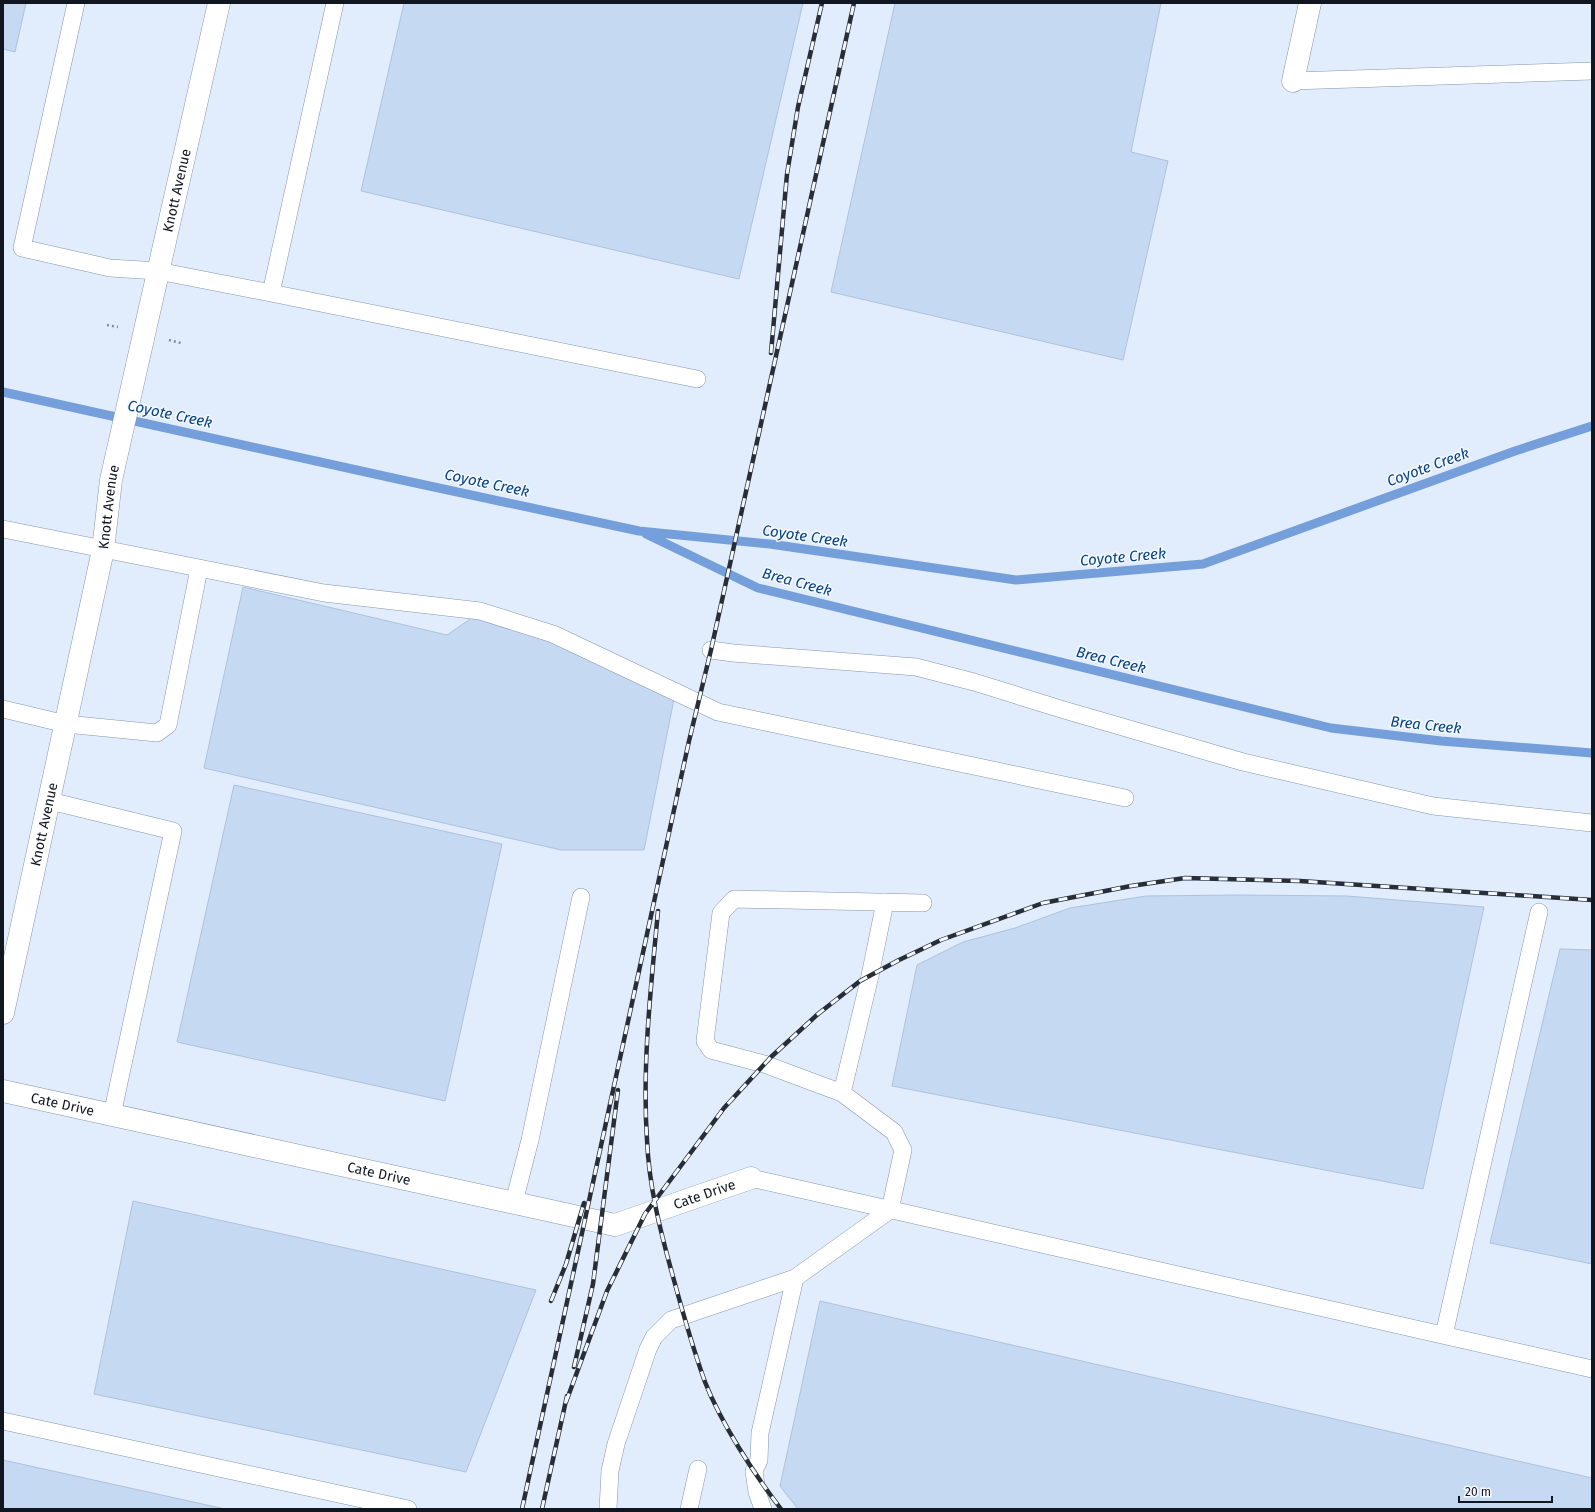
<svg xmlns="http://www.w3.org/2000/svg" width="1595" height="1512" viewBox="0 0 1595 1512" font-family="'Fira Sans',sans-serif">
	<style>
		.lines { fill: none; stroke-linecap: round; stroke-linejoin: round }
		.stream { stroke: #749fda; stroke-width: 9 }
		.building { fill: #c6d9f3; stroke: #afc2db }
		.service-casing { stroke: #8597af; stroke-width: 18 }
		.minor-casing { stroke: #8597af; stroke-width: 23 }
		.tertiary-casing { stroke: #8597af; stroke-width: 23 }
		.path { stroke: #848d9a; stroke-width: 2.5; stroke-dasharray: 2 3; stroke-linecap: butt }
		.service { stroke: #fff; stroke-width: 17 }
		.minor { stroke: #fff; stroke-width: 22 }
		.tertiary { stroke: #fff; stroke-width: 22 }
		.rail-casing { stroke: #272e38; stroke-width: 4.5 }
		.rail { stroke: #f5f9fe; stroke-width: 3; stroke-dasharray: 9; stroke-linecap: butt }
		.labels { text-anchor: middle; dominant-baseline: central; stroke-width: 3; stroke-linejoin: round; paint-order: stroke }
		.street-label { font-size: 14px; fill: #111720; stroke: #f5f9fe }
		.water-label { font-size: 15px; font-style: italic; fill: #064287; stroke: #f5f9fe }
	</style>
	<rect width="100%" height="100%" fill="#e1ecfc"/>
	<g class="lines">
		<path class="stream" d="M3 392 411 482 639 531 770 544 1016 580 1203 564 1515 451 1592 426
			M646 534 758 588 1331 728 1441 741 1592 753"/>
	</g>
	<path class="building" d="M3 3H26L15 52 3 49Z
		M404 3H803L739 279 361 191Z
		M895 3H1161L1131 152 1168 161 1123 360 831 292Z
		M243 587 447 635 473 617 549 640 674 699 644 850H561L204 768Z
		M234 785 502 844 445 1101 177 1042Z
		M1238 895 1347 896 1484 907 1423 1189 892 1086 917 965 963 942 1015 928 1070 908 1146 896Z
		M1560 949 1592 950V1264L1490 1243Z
		M133 1201 536 1290 466 1472 94 1394Z
		M820 1301 1592 1478V1509H798L780 1486Z
		M3 1460 225 1509H3Z"/>
	<g class="lines">
		<g class="service-casing">
			<path id="service" d="M76 3 22 248 110 268 158 271 271 293 335 3
				M1293 81 1592 71
				M271 293 697 379
				M3 529 324 593 480 611 553 634 718 712 1125 798
				M711 650 733 653 916 667 974 682 1064 710 1243 762 1433 806 1592 823
				M3 709 66 724 157 733 168 725 199 569
				M50 801 173 831 112 1115
				M842 1093 870 976 885 902
				M751 1178 1592 1369
				M514 1202 530 1140 581 897
				M1444 1335 1539 912
				M3 1421 408 1509
				M608 1509 610 1471 616 1444 648 1349 654 1337 671 1320 795 1278 890 1210 903 1150 894 1132 842 1093 764 1064 711 1050 705 1041 721 913 734 899 923 903
				M689 1509 698 1469
				M763 1509 757 1492 754 1471 759 1460 760 1433 795 1278"/>
		</g>
		<g class="minor-casing">
			<g id="minor">
				<path d="M1293 81 1310 3"/>
				<path id="s1" d="M3 1091 615 1225 751 1178"/>
			</g>
		</g>
		<g class="tertiary-casing">
			<g id="tertiary">
				<path id="s2" d="M3 1013 103 550 111 480 219 3"/>
			</g>
		</g>
		<path class="path" d="M107 325 118 327
			M169 340 181 343"/>
		<use href="#service" class="service"/>
		<use href="#minor" class="minor"/>
		<use href="#tertiary" class="tertiary"/>
		<g class="rail-casing">
			<path id="rail" d="M771 353 787 174 798 107 822 3
				M658 911C651 987 642 1064 647 1140 649 1186 660 1230 672 1273 682 1310 692 1346 705 1382 721 1423 754 1474 781 1509
				M551 1301 566 1264 584 1203
				M574 1367 593 1284 618 1090
				M566 1402 607 1291 645 1214 724 1108 771 1057 818 1014 860 981 899 960 941 940 1043 903 1131 886 1185 878 1300 881 1592 900
				M522 1509 689 741 711 650 854 3
				M542 1509 567 1396"/>
		</g>
		<use href="#rail" class="rail"/>
	</g>
	<g class="labels">
		<g class="street-label">
			<text stroke="none"><textPath href="#s2" startOffset="841">Knott Avenue</textPath></text>
			<text stroke="none"><textPath href="#s2" startOffset="517">Knott Avenue</textPath></text>
			<text stroke="none"><textPath href="#s2" startOffset="193">Knott Avenue</textPath></text>
			<text stroke="none"><textPath href="#s1" startOffset="61">Cate Drive</textPath></text>
			<text stroke="none"><textPath href="#s1" startOffset="385">Cate Drive</textPath></text>
			<text stroke="none"><textPath href="#s1" startOffset="721">Cate Drive</textPath></text>
		</g>
		<g class="water-label">
			<text transform="translate(170 414) rotate(12)">Coyote Creek</text>
			<text transform="translate(1428 467) rotate(-20)">Coyote Creek</text>
			<text transform="translate(487 483) rotate(12)">Coyote Creek</text>
			<text transform="translate(805 536) rotate(8)">Coyote Creek</text>
			<text transform="translate(1123 557) rotate(-5)">Coyote Creek</text>
			<text transform="translate(797 582) rotate(15)">Brea Creek</text>
			<text transform="translate(1111 660) rotate(14)">Brea Creek</text>
			<text transform="translate(1426 725) rotate(6)">Brea Creek</text>
		</g>
	</g>
	<rect width="1595" height="1512" fill="none" stroke="#111720" stroke-width="8"/>
	<path d="M1459 1496v6h93v-6" fill="none" stroke="#111720" stroke-width="2"/>
	<text x="1465" y="1496" font-size="12" fill="#111720" stroke="#f5f9fe" stroke-width="3" paint-order="stroke">20 m</text>
</svg>
